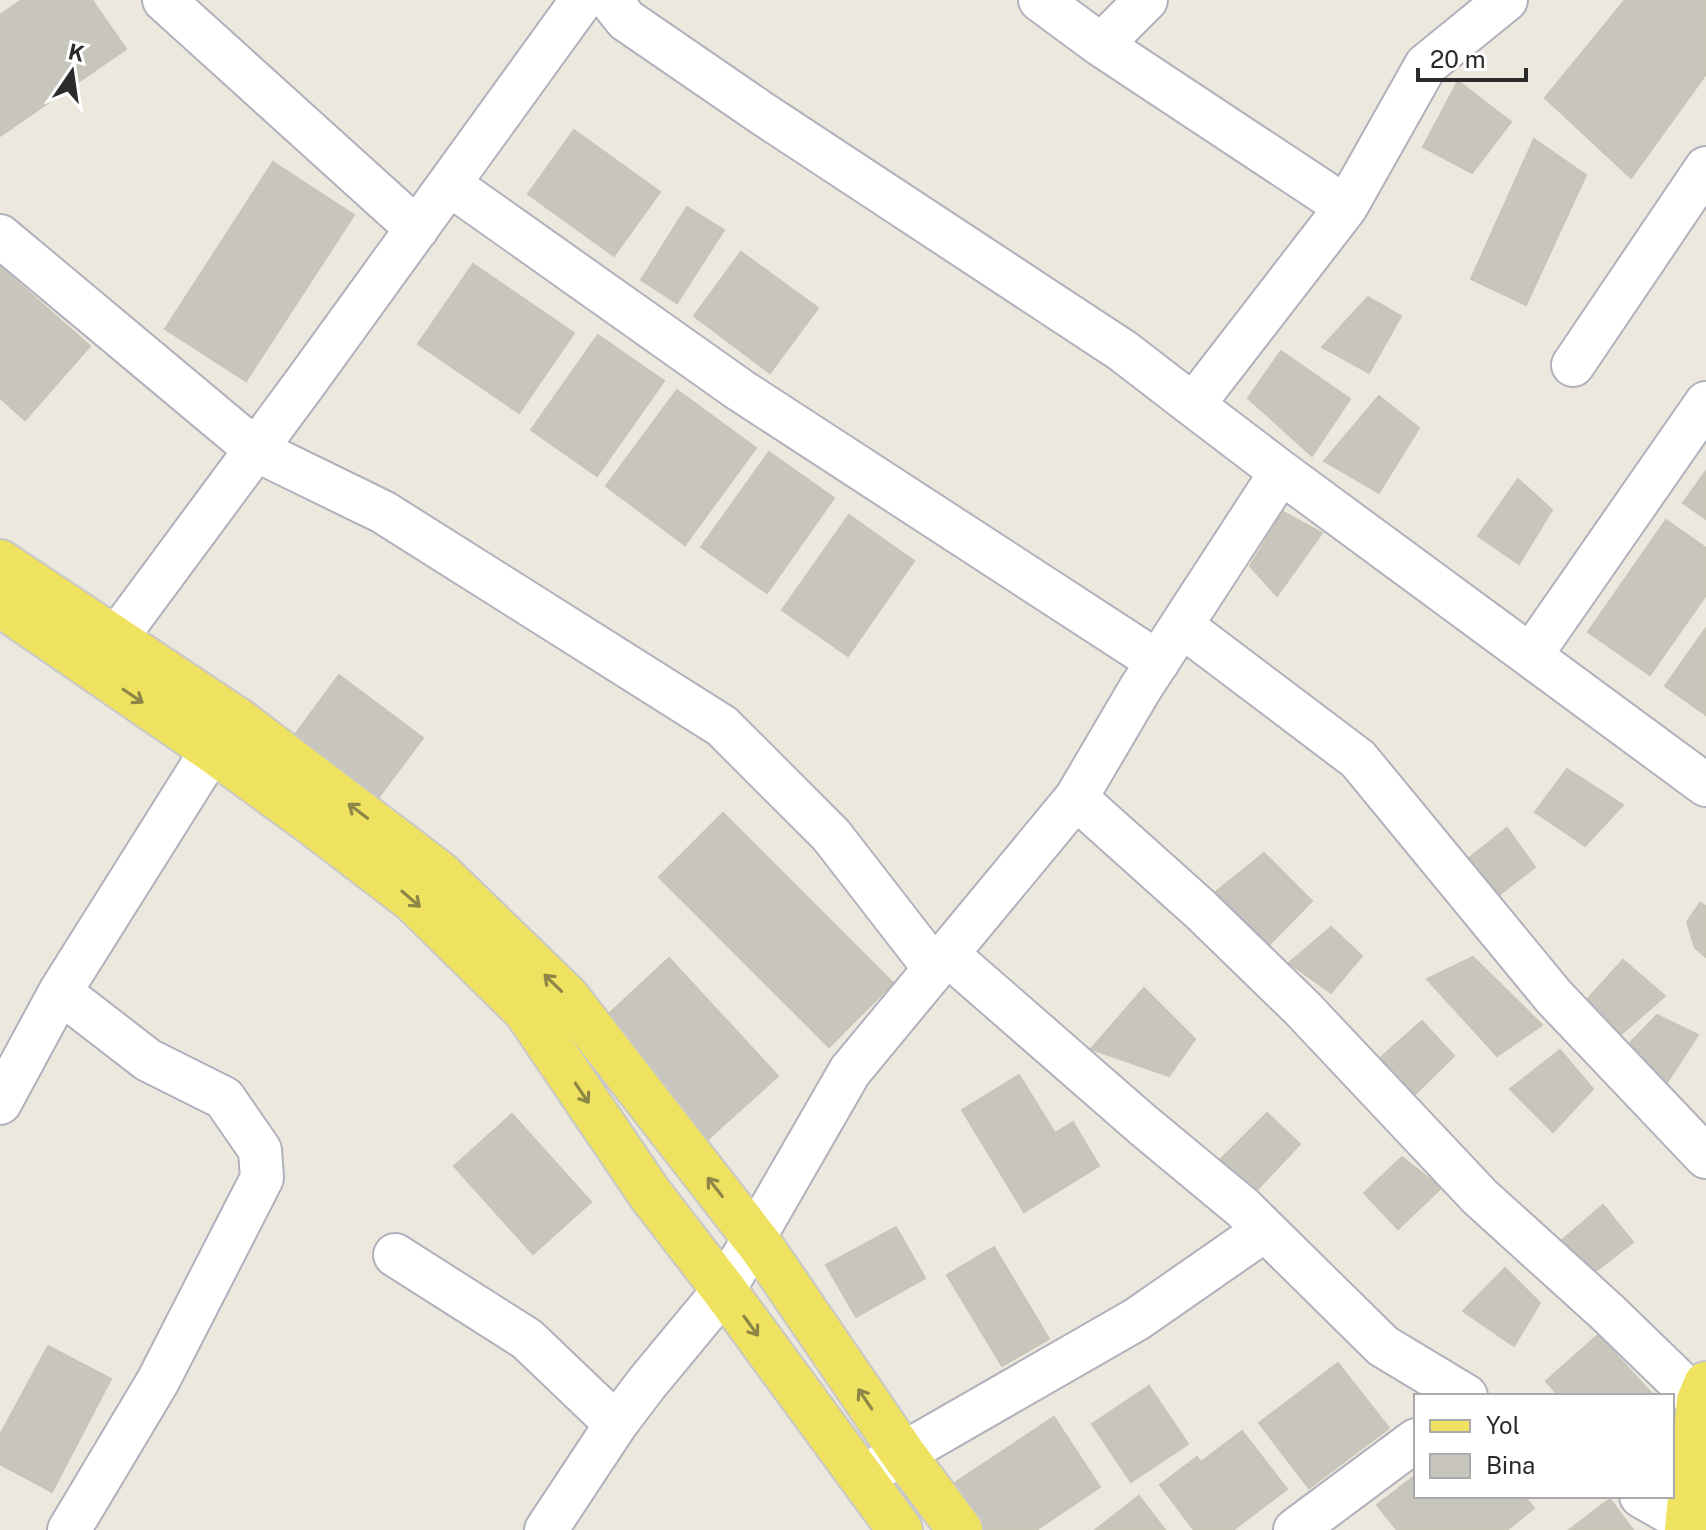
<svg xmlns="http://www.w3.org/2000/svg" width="1706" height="1530" viewBox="0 0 1706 1530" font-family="'Public Sans',sans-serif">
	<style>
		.building { fill: #c8c6bc; stroke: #c8c4b7; stroke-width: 2 }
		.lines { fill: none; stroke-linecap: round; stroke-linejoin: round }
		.minor-casing { stroke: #b1b1be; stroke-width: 46 }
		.major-casing { stroke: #c8c8c8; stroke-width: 48 }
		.minor { stroke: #fff; stroke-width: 42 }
		.major { stroke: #efe260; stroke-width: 44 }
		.oneway { stroke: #8d8646 }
	</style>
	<rect width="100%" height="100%" fill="#ece8dd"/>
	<path class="building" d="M22 0H92L126 49 0 136V15Z
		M1625 0H1706V74L1631 178 1545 98Z
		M1458 81 1511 122 1472 173 1423 147Z
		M574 130 660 192 614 256 528 194Z
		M1534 139 1586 175 1526 305 1471 279Z
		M273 162 354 215 246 381 165 329Z
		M687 207 724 230 677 303 641 280Z
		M741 252 818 308 770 373 694 316Z
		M473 264 574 333 519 413 418 344Z
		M0 267 90 346 25 420 0 398Z
		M1368 297 1401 316 1369 373 1322 347Z
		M598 335 664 381 597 476 531 430Z
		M1281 351 1350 399 1312 456 1248 398Z
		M677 390 756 448 685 545 606 486Z
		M1379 396 1419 428 1379 493 1324 461Z
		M769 452 834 498 767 593 701 547Z
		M1706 471V519L1683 503Z
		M1518 479 1552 510 1519 564 1478 536Z
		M1283 512 1322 533 1277 596 1250 566Z
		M849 515 914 561 848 656 782 610Z
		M1666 520 1706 548V595L1650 675 1588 632Z
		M1706 628V715L1665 686Z
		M339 675 423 738 375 802 291 740Z
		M1567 769 1623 805 1585 846 1535 812Z
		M723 813 893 983 829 1047 659 877Z
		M1507 828 1535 867 1494 899 1459 866Z
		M1264 853 1312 901 1267 947 1213 894Z
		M1700 903 1706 906V957L1695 948 1687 922Z
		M1331 927 1362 956 1331 993 1289 963Z
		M1473 957 1542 1025 1497 1056 1427 979Z
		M669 958 778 1076 708 1139 600 1022Z
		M1623 960 1665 996 1613 1041 1583 1004Z
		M1144 988 1195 1039 1169 1076 1091 1049Z
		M1657 1015 1698 1035 1663 1089 1624 1049Z
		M1422 1021 1454 1056 1415 1094 1379 1059Z
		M1560 1050 1593 1089 1553 1132 1510 1089Z
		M1019 1075 1055 1133 1073 1122 1099 1166 1024 1212 962 1110Z
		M1267 1113 1300 1144 1256 1191 1218 1162Z
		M512 1114 591 1202 533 1254 454 1166Z
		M1402 1157 1441 1188 1398 1229 1364 1193Z
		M1603 1205 1633 1242 1596 1271 1560 1242Z
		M896 1227 925 1278 856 1317 826 1265Z
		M994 1247 1049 1339 1002 1366 947 1275Z
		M1505 1268 1540 1303 1514 1346 1463 1311Z
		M1598 1335 1654 1396H1559L1546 1381Z
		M48 1346 111 1379 52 1492 0 1464V1435Z
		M1338 1363 1389 1428 1309 1488 1259 1423Z
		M1149 1386 1188 1444 1131 1482 1092 1424Z
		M1054 1417 1100 1487 1036 1530H980L950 1486Z
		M1242 1431 1287 1489 1233 1530H1194L1160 1485 1197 1457 1201 1462Z
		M1416 1475V1496H1524L1534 1508 1507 1530H1397L1377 1505Z
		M1139 1496 1165 1530H1095Z
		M1610 1499 1633 1530H1569Z"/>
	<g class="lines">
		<g class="minor-casing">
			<path id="minor" d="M164 0 417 229
				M610 0 626 20 763 114 1123 351 1193 405 1346 207 1101 45 1040 0
				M1101 45 1146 0
				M449 184 740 390 1158 662
				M1346 207 1426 65 1506 0
				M0 236 256 450 383 512 722 726 831 835 935 969
				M1573 365 1706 168
				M1281 472 1706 785
				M1182 626 1358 759 1554 997 1706 1157
				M1531 655 1706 403
				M94 668 305 383 582 0
				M1076 798 1201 910 1302 1008 1480 1197 1607 1312 1706 1408
				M947 954 1143 1125 1243 1208 1383 1346 1466 1396
				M60 992 148 1060 224 1098 260 1150 262 1178 158 1381 69 1530
				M0 1103 60 992 212 750
				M395 1255 527 1339 616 1424
				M862 1477 1137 1319 1265 1230
				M1641 1496 1688 1523
				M546 1530 616 1424 647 1383 724 1290 850 1071 1076 798 1140 689 1281 472 1193 405
				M1295 1530 1416 1440"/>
		</g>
		<g class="major-casing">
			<path id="major" d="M0 562 239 721 439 873 567 997 763 1249 903 1454 960 1530
				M0 604 212 750 307 819 413 900 526 1011 650 1194 724 1290 900 1530
				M1687 1530 1699 1401 1706 1384"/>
		</g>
		<use href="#minor" class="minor"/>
		<use href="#major" class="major"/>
	</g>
	<defs><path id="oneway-shaft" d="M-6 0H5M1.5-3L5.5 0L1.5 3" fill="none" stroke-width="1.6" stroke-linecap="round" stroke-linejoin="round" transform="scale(2)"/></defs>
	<g class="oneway">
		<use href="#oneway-shaft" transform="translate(133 696) rotate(34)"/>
		<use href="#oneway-shaft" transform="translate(358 811) rotate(-143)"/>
		<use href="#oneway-shaft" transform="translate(411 899) rotate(41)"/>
		<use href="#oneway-shaft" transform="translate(553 983) rotate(-136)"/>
		<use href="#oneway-shaft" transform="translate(582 1093) rotate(56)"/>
		<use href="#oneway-shaft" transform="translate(715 1187) rotate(-128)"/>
		<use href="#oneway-shaft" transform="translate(751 1326) rotate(54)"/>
		<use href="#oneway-shaft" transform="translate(865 1399) rotate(-124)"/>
	</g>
	<rect x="1414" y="1394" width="260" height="104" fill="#ffffff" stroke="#aaaaaa" stroke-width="2"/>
	<rect x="1430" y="1420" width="40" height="12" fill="#efe260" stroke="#aaaaaa" stroke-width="2"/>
	<text x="1486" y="1434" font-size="24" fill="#2b2b2b">Yol</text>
	<rect x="1430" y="1454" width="40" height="24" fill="#c8c6bc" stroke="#aaaaaa" stroke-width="2"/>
	<text x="1486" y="1474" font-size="24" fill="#2b2b2b">Bina</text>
	<g transform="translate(72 72) rotate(13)" stroke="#ffffff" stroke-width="6" paint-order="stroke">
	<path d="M0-6L14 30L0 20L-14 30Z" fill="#2b2b2b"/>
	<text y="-12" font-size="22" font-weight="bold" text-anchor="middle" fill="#2b2b2b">K</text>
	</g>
	<path d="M1418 68v12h108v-12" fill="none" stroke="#2b2b2b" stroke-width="4"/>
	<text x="1430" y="68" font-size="24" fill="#2b2b2b" stroke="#ffffff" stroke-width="6" paint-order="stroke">20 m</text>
</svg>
